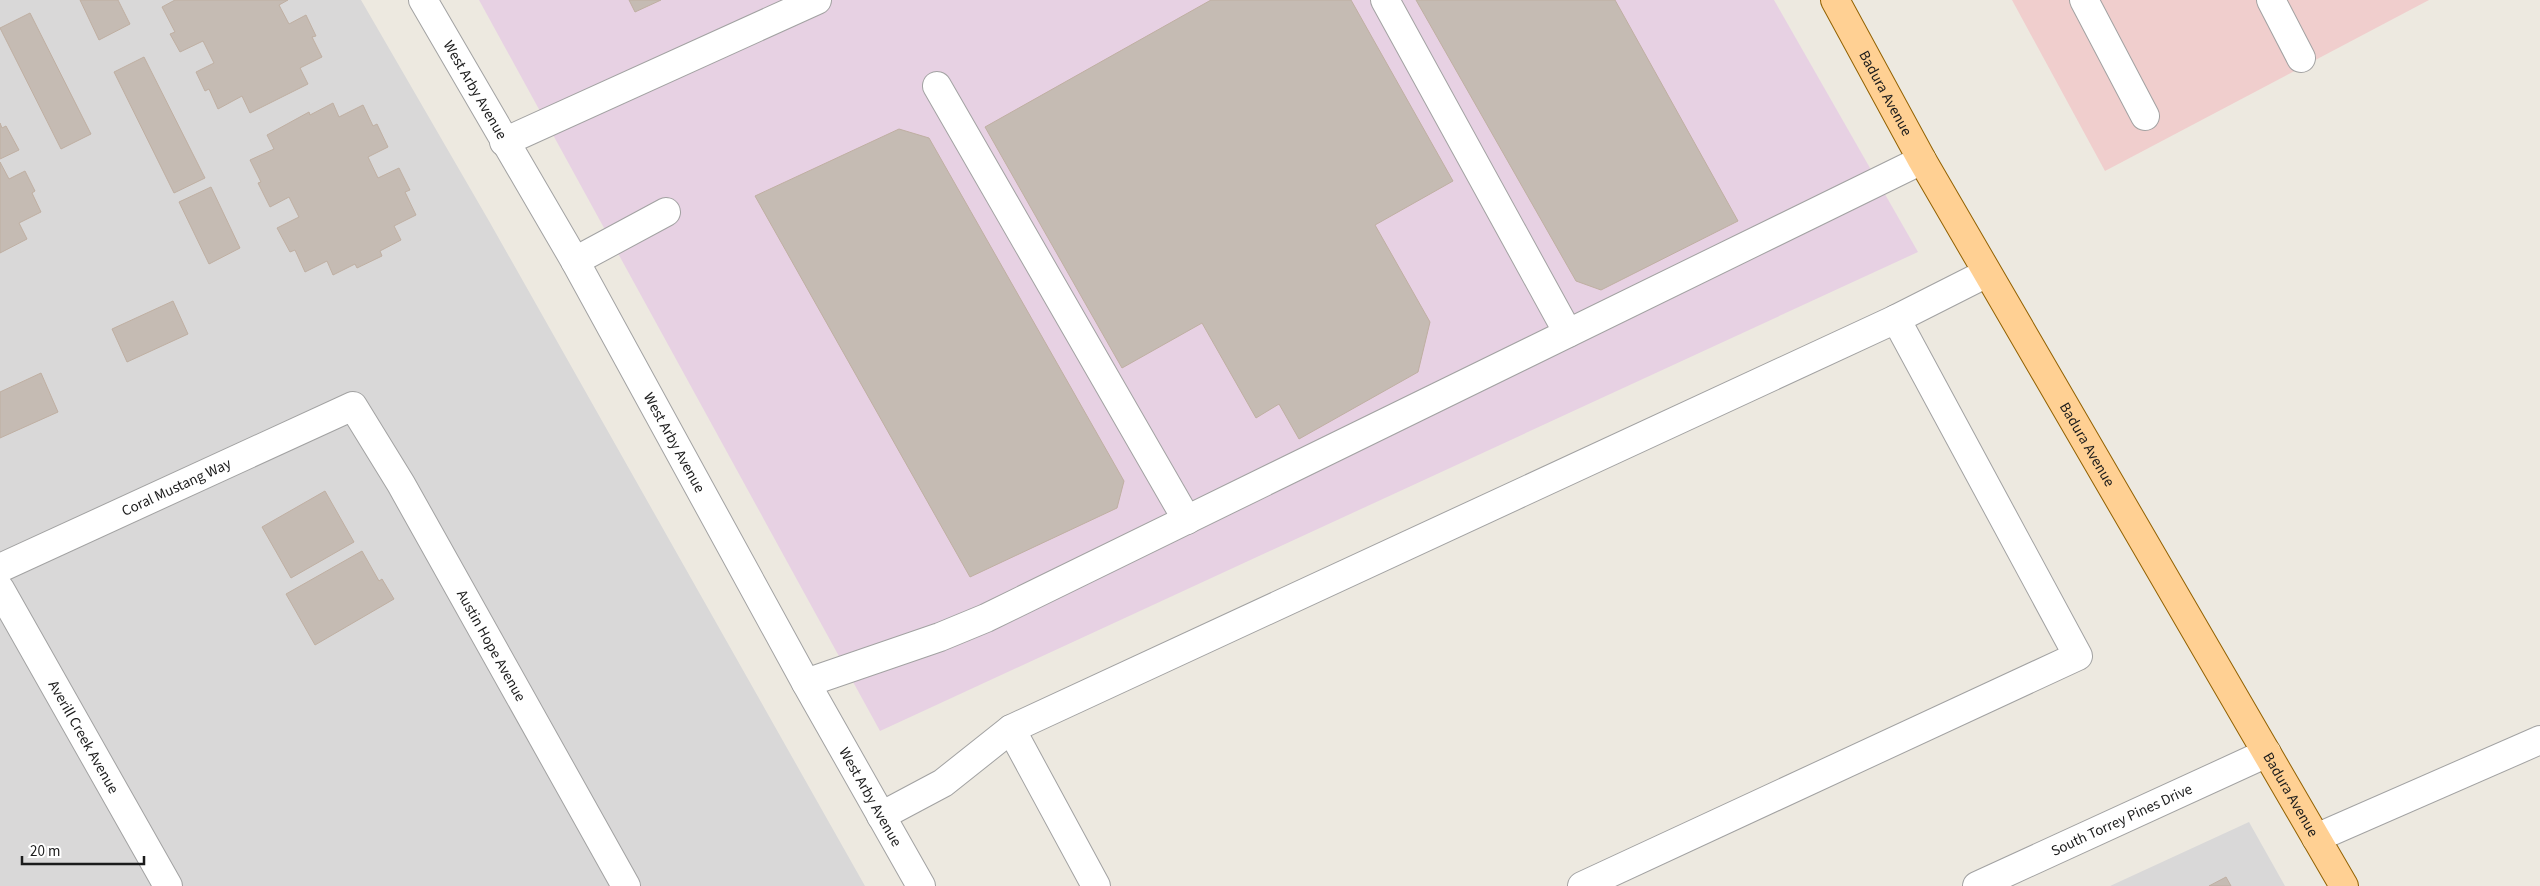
<svg xmlns="http://www.w3.org/2000/svg" width="2540" height="886" viewBox="0 0 2540 886" font-family="'Source Sans 3',sans-serif">
	<style>
		.residential { fill: #d9d8d8 }
		.commercial { fill: #f0cecd }
		.industrial { fill: #e7d1e3 }
		.building { fill: #c5bbb3; stroke: #bfafa2 }
		.lines { fill: none; stroke-linecap: round; stroke-linejoin: round }
		.minor-casing { stroke: #a2a2a2; stroke-width: 30 }
		.major-casing { stroke: #926100; stroke-width: 30 }
		.minor { stroke: #fff; stroke-width: 28 }
		.major { stroke: #ffd093; stroke-width: 28 }
		.labels { text-anchor: middle; dominant-baseline: central; stroke-width: 4; stroke-linejoin: round; paint-order: stroke }
		.street-label { font-size: 15px; fill: #1b1b1b; stroke: #fff }
	</style>
	<rect width="100%" height="100%" fill="#ede9e0"/>
	<path class="residential" d="M0 0H361L489 221 865 886H0Z
		M2249 822 2285 886H2110Z"/>
	<path class="commercial" d="M2012 0H2429L2105 171Z"/>
	<path class="industrial" d="M479 0H1774L1918 252 880 731Z"/>
	<path class="building" d="M80 0H118L130 24 99 40Z
		M175 0H288L279 5 289 24 306 15 316 36 312 37 322 57 300 68 308 84 250 113 242 96 218 109 209 89 205 91 196 72 214 63 203 41 180 52 170 34 175 32 162 7Z
		M629 0H661L635 12Z
		M1211 0H1351L1453 181 1375 225 1430 322 1418 372 1299 439 1279 404 1256 418 1202 323 1122 368 985 127Z
		M1416 0H1615L1738 221 1601 290 1576 281Z
		M30 13 91 134 61 149 0 28Z
		M144 57 205 178 174 193 114 72Z
		M333 103 339 117 363 105 373 126 377 124 388 147 368 157 378 178 399 168 410 190 405 192 416 215 394 226 401 240 380 251 382 256 357 268 355 264 333 275 327 261 305 272 295 250 290 252 277 228 299 217 289 197 270 207 258 183 261 182 250 160 274 149 267 135 309 112 310 115Z
		M0 123 2 128 6 126 19 150 0 159Z
		M899 129 929 138 1124 481 1117 508 970 577 755 196Z
		M0 162 9 179 25 171 35 191 32 193 41 212 19 223 27 239 0 253Z
		M211 187 240 248 209 264 179 202Z
		M173 301 188 334 127 362 112 329Z
		M41 373 58 412 0 438V392Z
		M325 491 354 542 291 578 262 527Z
		M362 551 379 581 382 579 394 599 315 645 286 594Z
		M2226 877 2231 886H2209Z"/>
	<g class="lines">
		<g class="minor-casing">
			<g id="minor">
				<path id="s1" d="M423 0 575 261 806 683 921 886"/>
				<path d="M1385 0 1568 333"/>
				<path d="M2084 0 2145 116"/>
				<path d="M2271 0 2301 58"/>
				<path d="M937 86 1187 520"/>
				<path d="M504 142 817 0"/>
				<path d="M575 261 666 212"/>
				<path d="M1896 319 1987 273"/>
				<path id="s2" d="M0 568 353 406 401 484 626 886"/>
				<path id="s3" d="M0 589 168 886"/>
				<path d="M806 683 940 637 986 618 1922 160"/>
				<path d="M1011 729 1096 886"/>
				<path d="M881 816 943 783 1011 729 1896 319 2078 656 1582 886"/>
				<path d="M2316 838 2540 740"/>
				<path id="s4" d="M1977 886 2267 753"/>
			</g>
		</g>
		<g class="major-casing">
			<g id="major">
				<path id="s5" d="M1835 0 1922 160 2344 886"/>
			</g>
		</g>
		<use href="#minor" class="minor"/>
		<use href="#major" class="major"/>
	</g>
	<g class="labels">
		<g class="street-label">
			<text stroke="none"><textPath href="#s1" startOffset="104">West Arby Avenue</textPath></text>
			<text stroke="none"><textPath href="#s5" startOffset="106">Badura Avenue</textPath></text>
			<text stroke="none"><textPath href="#s1" startOffset="509">West Arby Avenue</textPath></text>
			<text stroke="none"><textPath href="#s5" startOffset="511">Badura Avenue</textPath></text>
			<text stroke="none"><textPath href="#s2" startOffset="194">Coral Mustang Way</textPath></text>
			<text stroke="none"><textPath href="#s2" startOffset="665">Austin Hope Avenue</textPath></text>
			<text stroke="none"><textPath href="#s3" startOffset="170">Averill Creek Avenue</textPath></text>
			<text stroke="none"><textPath href="#s5" startOffset="916">Badura Avenue</textPath></text>
			<text stroke="none"><textPath href="#s1" startOffset="914">West Arby Avenue</textPath></text>
			<text stroke="none"><textPath href="#s4" startOffset="159">South Torrey Pines Drive</textPath></text>
		</g>
	</g>
	<path d="M22 856v8h122v-8" fill="none" stroke="#1b1b1b" stroke-width="2.5"/>
	<text x="30" y="856" font-size="15" fill="#1b1b1b" stroke="#ffffff" stroke-width="4" paint-order="stroke">20 m</text>
</svg>
